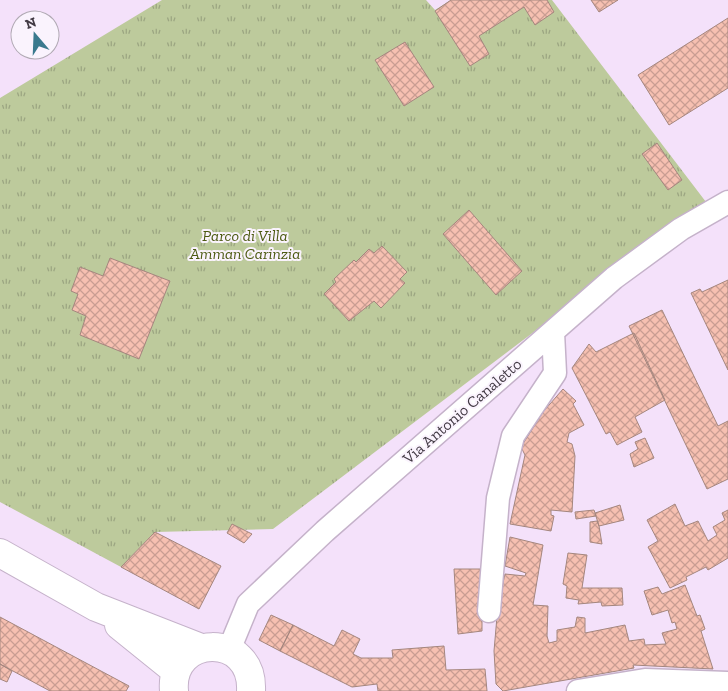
<svg xmlns="http://www.w3.org/2000/svg" width="728" height="691" viewBox="0 0 728 691" font-family="'Zilla Slab',serif">
	<style>
		.grass { fill: url(#grass-tufts) }
		.building { fill: url(#building-cross-hatch); stroke: #a4867e }
		.lines { fill: none; stroke-linecap: round; stroke-linejoin: round }
		.minor-casing { stroke: #c5b2ca; stroke-width: 25 }
		.secondary-casing { stroke: #c5b2ca; stroke-width: 30 }
		.minor { stroke: #fff; stroke-width: 22 }
		.secondary { stroke: #fff; stroke-width: 28 }
		.labels { text-anchor: middle; dominant-baseline: central; stroke-width: 4; stroke-linejoin: round; paint-order: stroke }
		.park-label { font-size: 16px; font-style: italic; fill: #4c5a11; stroke: #faf3fd }
		.street-label { font-size: 16px; fill: #413943; stroke: #faf3fd }
	</style>
	<defs>
		<pattern id="grass-tufts" width="24" height="20" patternUnits="userSpaceOnUse" patternTransform="scale(1.25)"><rect width="24" height="20" fill="#bdca9c"/><path d="M3 7l-1-3M5 7V3M7 7l1-3M15 17l-1-3M17 17v-4M19 17l1-3" fill="none" stroke="#9ba581"/></pattern>
		<pattern id="building-cross-hatch" width="8" height="8" patternUnits="userSpaceOnUse" patternTransform="scale(1.25)"><rect width="8" height="8" fill="#f6c0b1"/><path d="M0 0l8 8M0 8l8-8" fill="none" stroke="#c99d92"/></pattern>
	</defs>
	<rect width="100%" height="100%" fill="#f4e1fa"/>
	<path class="grass" d="M162 0H426L435 10 451 0H552L706 202 273 529 155 532 121 567 0 502V98Z"/>
	<path class="building" d="M451 0H547L554 12 535 25 524 7 479 36 489 54 470 66 435 11Z
		M591 0H618L599 12Z
		M728 18V88L669 125 638 75Z
		M405 42 434 87 404 106 375 60Z
		M657 143 682 180 668 190 642 154Z
		M469 210 522 271 496 295 443 234Z
		M382 246 407 272 400 279 405 283 381 308 374 301 349 321 324 294 336 282 334 279 354 260 356 262 369 249 374 253Z
		M110 258 170 281 139 359 80 335 86 316 72 310 78 294 71 291 80 267 103 276Z
		M728 280V370L691 293 700 289 702 292Z
		M662 310 718 426 728 421V479L707 489 629 326Z
		M634 333 665 400 635 417 642 432 617 445 610 432 606 434 572 368 589 344 596 352Z
		M563 389 576 401 573 404 584 425 569 433 567 442 572 444 575 456 572 512 551 510V515L554 516 551 531 510 524 525 455 521 447 543 412Z
		M645 438 654 458 634 467 630 454 638 449 635 442Z
		M675 504 685 526 698 521 708 541 717 535 713 527 725 520 722 513 728 510V558L708 570 706 567 686 577 687 580 670 588 648 547 658 541 647 520Z
		M620 505 624 520 599 526 595 513Z
		M594 510 596 516 576 519 575 512Z
		M597 521 599 526 602 544 590 542V522Z
		M232 524 252 534 244 543 227 533Z
		M155 532 221 566 199 609 121 567Z
		M510 537 543 545 533 605 548 606 547 636 549 643 557 641V630L575 627 577 617 585 618V633L625 625 629 641 644 639 645 645 666 644 662 633 677 629 675 622 672 623 668 610 652 615 644 591 658 587 662 594 685 585 697 616 700 615 705 629 701 631 713 669 633 665 634 668 503 691 496 684 494 651 498 605 505 574 525 576 526 573 505 566Z
		M568 553 587 555 582 588H622L623 605 602 606 601 602 578 604 579 600 566 598 567 586 563 584Z
		M454 569H482V631L458 634Z
		M271 615 293 625 280 651 259 640Z
		M0 617 129 686 126 691H50L0 664Z
		M293 625 334 646 342 630 360 639 353 654 361 658H393L392 650 444 646 446 670 485 669 487 691H378L377 684 352 687 280 651Z
		M0 664 12 671 7 682 0 679Z"/>
	<g class="lines">
		<g class="minor-casing">
			<path id="minor" d="M489 611 498 498 513 436 555 373 553 332
				M229 650 248 604 325 531 614 278 681 229 728 202
				M578 691 645 680 728 683"/>
		</g>
		<g class="secondary-casing">
			<path id="secondary" d="M0 553 96 607 201 648
				M119 625 176 671
				M174 691C169 634 254 631 251 691"/>
		</g>
		<use href="#minor" class="minor"/>
		<use href="#secondary" class="secondary"/>
	</g>
	<g class="labels">
		<g class="park-label">
			<text x="245" y="235">Parco di Villa<tspan x="245" dy="18">Amman Carinzia</tspan></text>
		</g>
		<g class="street-label">
			<text transform="translate(462 411) rotate(-41)">Via Antonio Canaletto</text>
		</g>
	</g>
	<g transform="translate(35 35) rotate(341)"><circle r="24" fill="#faf3fd" stroke="#b0a9b3"/>
	<path d="M0-4L9 19L0 12L-9 19Z" fill="#3a798e"/>
	<text y="-8" font-size="14" font-weight="bold" text-anchor="middle" fill="#413943">N</text>
	</g>
</svg>
